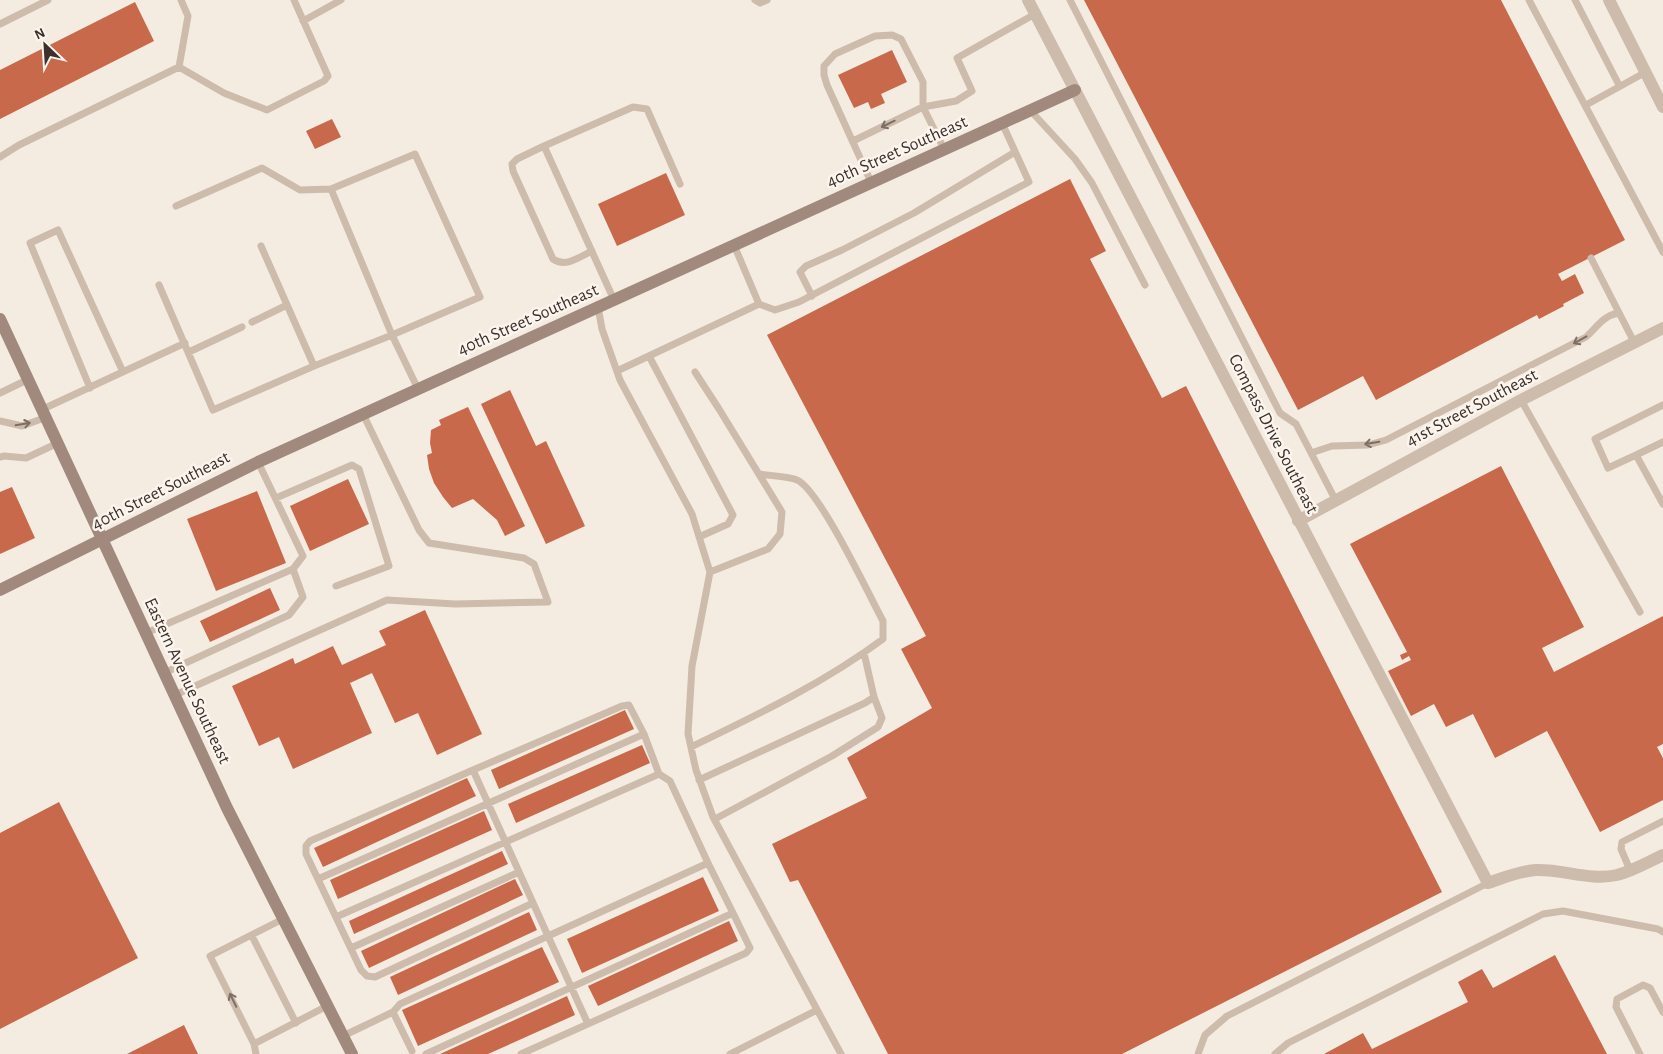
<svg xmlns="http://www.w3.org/2000/svg" width="1663" height="1054" viewBox="0 0 1663 1054" font-family="'Alegreya Sans',sans-serif">
	<style>
		.building { fill: #c8694b }
		.lines { fill: none; stroke-linecap: round; stroke-linejoin: round }
		.lane { stroke: #cdbbac; stroke-width: 7 }
		.street { stroke: #cdbbac; stroke-width: 12 }
		.secondary { stroke: #a18a7d; stroke-width: 12 }
		.oneway { stroke: #7d6f65 }
		.labels { text-anchor: middle; dominant-baseline: central; stroke-width: 5; stroke-linejoin: round; paint-order: stroke }
		.street-label { font-size: 18px; fill: #3b302b; stroke: #fbf5ee }
	</style>
	<rect width="100%" height="100%" fill="#f4ebe1"/>
	<path class="building" d="M1084 0H1501L1625 240 1558 274 1562 281 1575 274 1584 293 1563 304 1564 306 1539 319 1537 315 1376 400 1363 376 1298 410Z
		M135 2 154 41 0 119V70Z
		M892 50 907 82 881 94 885 103 871 109 868 102 854 108 838 75Z
		M332 119 341 137 315 149 306 131Z
		M666 173 685 215 617 246 598 204Z
		M1070 179 1106 251 1090 259 1162 398 1186 386 1442 892 1122 1054H888L798 880 790 882 772 844 867 798 847 758 932 708 901 649 926 636 767 335Z
		M510 390 536 446 546 441 585 526 546 544 481 404Z
		M468 407 525 526 505 536 497 520 473 499 452 508 443 497 434 483 429 469 427 455 432 453 430 443 431 430 441 425 439 420Z
		M1501 466 1584 627 1542 648 1554 672 1663 616V744L1657 747 1663 758V800L1600 832 1547 731 1495 758 1473 714 1446 727 1434 704 1411 716 1388 671 1411 660 1409 656 1402 660 1400 655 1407 652 1350 544Z
		M348 479 369 524 310 551 290 506Z
		M12 487 35 538 0 554V492Z
		M257 491 286 563 216 591 187 519Z
		M270 588 280 610 210 642 200 621Z
		M425 610 482 734 437 755 418 713 395 723 372 673 350 683 372 733 293 769 279 737 259 746 232 686 293 658 295 664 333 646 342 665 386 645 379 631Z
		M625 710 634 729 499 789 491 770Z
		M642 745 650 763 516 823 508 804Z
		M467 778 476 796 323 867 314 848Z
		M59 802 138 958 0 1029V833Z
		M484 811 492 830 338 899 330 880Z
		M502 851 508 864 354 934 349 921Z
		M703 877 719 911 582 973 567 939Z
		M515 879 523 895 369 968 361 951Z
		M529 912 537 930 398 995 390 977Z
		M729 921 738 941 598 1006 588 986Z
		M542 947 559 982 418 1046 402 1010Z
		M1555 955 1607 1054H1324L1363 1033 1372 1049 1468 1002 1458 982 1482 969 1493 988Z
		M567 996 575 1015 488 1054H440Z
		M184 1025 198 1054H127Z"/>
	<g class="lines">
		<path class="lane" d="M755 0 760 3 767 0
			M1070 0 1280 413 1296 424 1336 501
			M1529 0 1663 252
			M1575 0 1619 85
			M303 21 341 0
			M0 24 48 0
			M179 67 224 93 267 110 324 81 328 76 294 0
			M1586 105 1646 72
			M1030 110 1075 159 1092 183 1145 285
			M853 141 923 107 956 101 972 91 957 58 1035 14
			M544 146 517 159 512 164 513 171 553 259C566 268 579 257 592 251
			M0 157 19 145 179 67 188 16 181 0
			M871 182 827 85 824 75V66L835 54 875 36 892 35 901 39 923 82V107L944 149
			M176 206 262 168 300 190 331 189 392 335 480 297 415 154 331 189
			M734 245 759 304
			M261 246 314 366
			M1591 258 1634 342
			M159 285 213 410 314 366 392 335 418 389
			M812 296 800 272 806 266 842 250 914 213 1015 152
			M614 300 544 146 633 107 647 109 680 184
			M598 307 602 329 620 380 692 514 710 572
			M252 322 287 305
			M189 352 242 327
			M649 356 733 515 728 524 699 537
			M617 371 759 304 775 310 799 302 1029 182 1002 123
			M695 372 719 409 782 512 780 534 768 549 710 572 692 666 688 734 696 770 713 817 841 1054
			M90 388 30 243 58 230 123 372
			M0 393 29 379
			M1521 400 1640 612
			M1663 405 1595 439 1608 468 1636 455 1663 504
			M43 409 185 343
			M0 421 22 426 47 417
			M1311 453 1332 446 1368 445 1386 440 1586 337C1597 327 1603 316 1618 313
			M1636 455 1663 442
			M0 457 4 456 26 458 58 443
			M276 498 352 465 359 469 389 566 336 586
			M146 633 293 569 303 556 258 462
			M164 673 289 615 303 597 293 569
			M175 695 387 600 455 604 548 602 534 564 524 558 429 543 419 530 363 414
			M691 747C757 715 824 683 883 639V621C869 595 819 489 797 480 788 476 770 476 759 474
			M659 774 670 781 708 863
			M699 780 865 703 874 697 864 653
			M715 819 832 756 878 727 882 718 874 697
			M1630 870 1621 849 1622 842 1663 821
			M318 879 644 734
			M533 903 375 977 367 976 361 970 306 854V846L310 841 473 770 548 936 708 863 733 913
			M336 917 659 774 644 734 629 705 622 706 473 770
			M252 936 296 1023
			M351 948 519 872
			M393 1012 400 1004 548 936 588 1024
			M343 1036 393 1012 412 1051
			M254 1044 210 956 283 919
			M256 1054 254 1044 327 1006
			M426 1054 733 913 750 948 746 953 521 1054
			M730 1054 817 1010
			M1198 1054 1205 1035 1227 1016 1488 883
			M1275 1054 1288 1043 1543 914 1563 911 1658 929 1663 932
			M1640 1054 1616 1007 1617 999 1643 985 1650 988 1663 1012"/>
		<path class="street" d="M1028 0 1488 883C1503 878 1519 871 1536 870 1563 869 1590 881 1617 875 1633 871 1648 862 1663 855
			M1609 0 1663 107
			M1298 521 1521 400 1663 328"/>
		<path class="secondary" d="M0 319 227 808 352 1054
			M0 590 258 462 1075 90"/>
	</g>
	<defs><path id="oneway-shaft" d="M-6 0H5M1.5-3L5.5 0L1.5 3" fill="none" stroke-width="1.6" stroke-linecap="round" stroke-linejoin="round" transform="scale(1.25)"/></defs>
	<g class="oneway">
		<use href="#oneway-shaft" transform="translate(888 124) rotate(154)"/>
		<use href="#oneway-shaft" transform="translate(1580 340) rotate(151)"/>
		<use href="#oneway-shaft" transform="translate(23 424) rotate(-9)"/>
		<use href="#oneway-shaft" transform="translate(1372 443) rotate(170)"/>
		<use href="#oneway-shaft" transform="translate(233 1000) rotate(-116)"/>
	</g>
	<g class="labels">
		<g class="street-label">
			<text transform="translate(897 152) rotate(-24)">40th Street Southeast</text>
			<text transform="translate(528 320) rotate(-24)">40th Street Southeast</text>
			<text transform="translate(1472 408) rotate(-28)">41st Street Southeast</text>
			<text transform="translate(1273 434) rotate(63)">Compass Drive Southeast</text>
			<text transform="translate(161 491) rotate(-27)">40th Street Southeast</text>
			<text transform="translate(187 681) rotate(65)">Eastern Avenue Southeast</text>
		</g>
	</g>
	<g transform="translate(45 45) rotate(335)" stroke="#fbf5ee" stroke-width="4" paint-order="stroke">
	<path d="M0-4L9 19L0 12L-9 19Z" fill="#3b302b"/>
	<text y="-8" font-size="14" font-weight="bold" text-anchor="middle" fill="#3b302b">N</text>
	</g>
</svg>
